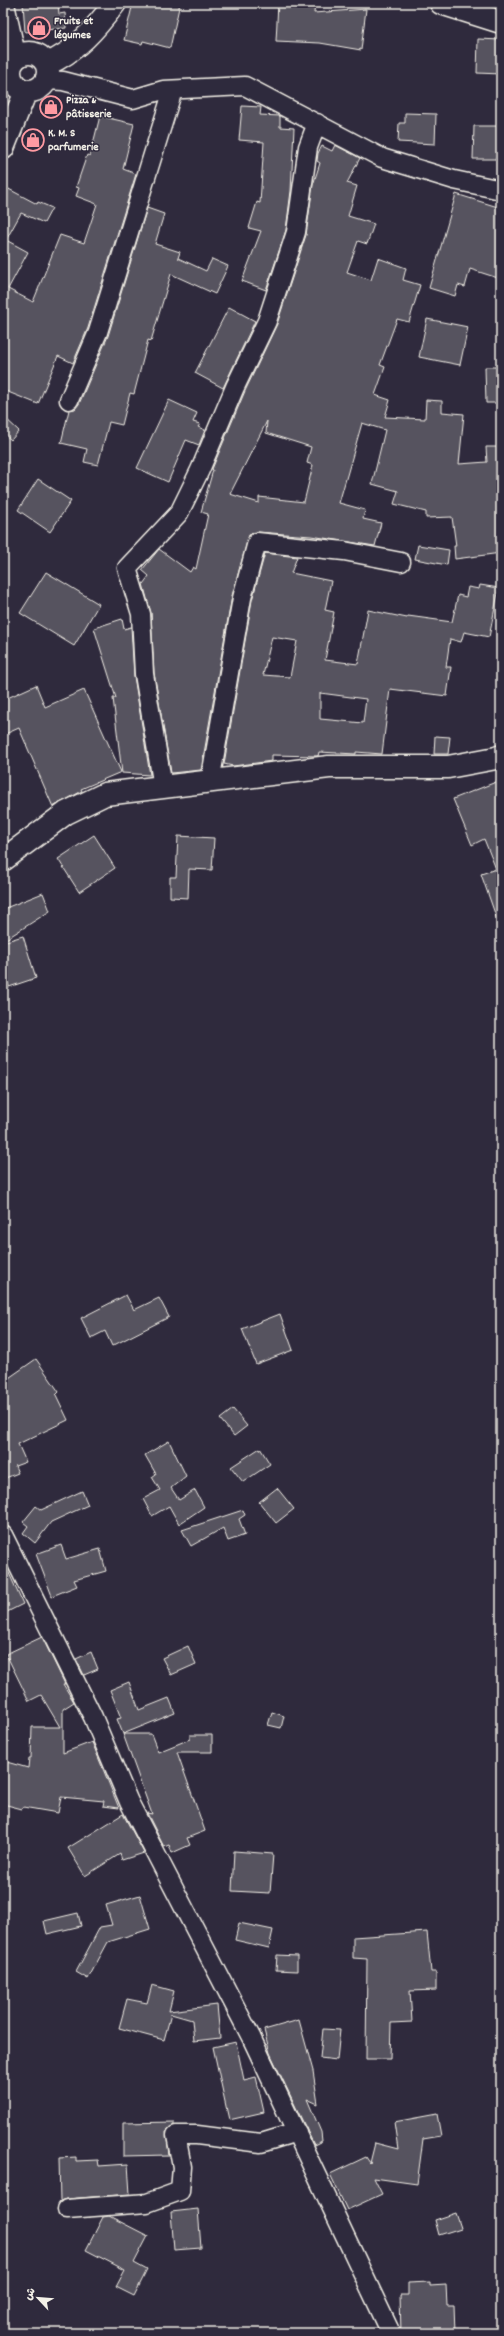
<svg xmlns="http://www.w3.org/2000/svg" width="504" height="2336" viewBox="0 0 504 2336" font-family="Dekko,'Playpen Sans Arabic',sans-serif">
	<style>
		.building { fill: #56525f; stroke: #f4f1e8; fill-rule: evenodd }
		.lines { fill: none; stroke-linecap: round; stroke-linejoin: round }
		.minor-casing { stroke: #f4f1e8; stroke-width: 21 }
		.tertiary-casing { stroke: #f4f1e8; stroke-width: 25 }
		.secondary-casing { stroke: #f4f1e8; stroke-width: 25 }
		.minor { stroke: #2f2a3d; stroke-width: 18 }
		.tertiary { stroke: #2f2a3d; stroke-width: 22 }
		.secondary { stroke: #2f2a3d; stroke-width: 22 }
		.labels { text-anchor: middle; dominant-baseline: central; stroke-width: 3; stroke-linejoin: round; paint-order: stroke }
		.poi-label { font-size: 12px; font-weight: bold; fill: #f4f1e8; stroke: #2f2a3d; text-anchor: start }
	</style>
	<rect width="100%" height="100%" fill="#2f2a3d"/>
	<filter id="ink" filterUnits="userSpaceOnUse"><feTurbulence type="fractalNoise" baseFrequency=".025" numOctaves="2"/><feDisplacementMap in="SourceGraphic" scale="8" xChannelSelector="R" yChannelSelector="G"/><feConvolveMatrix kernelMatrix="1 2 1 2 8 2 1 2 1" color-interpolation-filters="sRGB"/></filter>
	<g filter="url(#ink)">
		<path class="building" d="M23 3H58L59 14 65 13 66 28 25 32Z
			M133 3H180L170 48 143 41 142 44 124 40Z
			M278 3H315L314 13 366 9 361 50 320 43 276 41Z
			M478 39 501 40V74L477 73Z
			M242 106 261 107 260 115 280 116V127L294 128 291 191 286 230 266 290 242 281 261 231 249 228 257 202 260 203 264 142 239 140Z
			M405 113 436 114 435 144 398 142 399 123H405Z
			M100 116 134 124 123 169 136 174 88 328 73 363 58 356 38 404 3 390V186L37 204 38 202 52 208 44 223 21 213 6 240 28 252 8 289 33 302 60 235 84 243 97 204 76 196 79 188 76 187 87 155 90 156Z
			M474 126H501V159H473Z
			M335 145 360 158 347 183 357 186 348 216 374 224 367 244 358 241 347 272 371 280 378 258 406 268 403 280 420 285 409 322 397 319 380 365 385 367 375 395 390 400 385 417 425 419 426 400 442 401V412L464 414 459 464 487 462 486 447H501V553L455 559 454 546H456L452 517 426 518V512L394 504 398 491 372 484 385 430 362 423 339 503 365 510 363 519 381 523 375 546 311 536 258 532 249 535 232 596 201 770 171 773 154 673 151 613 143 584 149 576 142 570 159 549 190 572 193 567 196 569 208 514 201 512 213 470 212 469 245 391 277 324 306 235 313 185 320 163 317 161 318 153 322 146 332 151ZM267 421 266 433 311 447 307 463 313 465 304 502 259 497V503L230 494Z
			M456 194 501 208V279L470 269 465 287 458 285 455 296 429 288Z
			M147 208 164 214 155 244 180 252 178 258 206 271 212 259 228 266 215 294 171 274 151 341 148 340 134 394 130 393 122 425 109 422 98 465 84 462 87 449 61 443 69 410 75 409 79 404 108 336Z
			M229 307 255 321 223 388 195 373Z
			M427 319 468 327 460 365 419 357Z
			M485 367H499V372H501V403H486Z
			M169 400 197 413 193 422 200 424 198 427 205 430 199 445 186 440 168 482 137 468Z
			M3 416 19 431 11 440 3 433Z
			M38 479 71 501 50 532 18 510Z
			M418 545 449 550 447 565 415 559Z
			M265 553 297 557 291 573 331 581 325 610 334 612 325 660 358 664 368 610 407 618 408 616 452 622 458 595 466 597 468 587 479 589 480 585 499 588 489 637 464 632 461 642 450 639 446 667H451L447 696 390 689 382 754 356 752V754L319 752 318 756 272 755V761L233 766 224 764 252 600ZM272 637 297 641 290 677 263 675ZM320 693 366 699 363 723 320 719Z
			M46 572 99 604 74 646 20 613Z
			M122 619 124 629 131 627 134 676 150 775 122 773 113 698H116L94 628Z
			M36 685 45 707 84 690 121 772 81 789 82 791 53 807 19 728 3 735V700Z
			M435 736 450 737 448 754H434Z
			M501 780V925H499L481 874 496 869 484 839 472 845 453 799Z
			M94 835 115 868 79 892 58 859Z
			M178 836 214 838 212 870 189 869 188 898 170 897V877H176Z
			M43 893 50 911 3 941V909Z
			M23 936 36 978 9 987 3 966V942Z
			M126 1295 134 1310 159 1298 169 1317 112 1346 105 1331 91 1338 81 1318Z
			M280 1314 293 1350 256 1364 242 1329Z
			M36 1359 59 1392 56 1395 68 1420 18 1444 26 1462 15 1466 18 1473 3 1479V1382Z
			M233 1409 247 1426 234 1436 220 1419Z
			M169 1441 186 1476 171 1488 179 1500 195 1490 204 1507 179 1524 169 1506 152 1516 143 1499 160 1490 152 1477 156 1474 145 1455Z
			M260 1448 270 1464 243 1482 231 1467Z
			M277 1488 294 1509 276 1523 259 1502Z
			M82 1491 88 1505 51 1522 35 1543 23 1533 28 1526 23 1522 36 1506 41 1510Z
			M243 1510 245 1515 239 1519 245 1535 228 1541 223 1528 191 1546 182 1530Z
			M61 1545 66 1559 100 1549 106 1571 74 1580 77 1586 52 1596 36 1554Z
			M3 1560 23 1604 3 1614Z
			M42 1637 65 1684H63L74 1702 63 1709V1753L92 1742 119 1808 103 1806 104 1801 61 1797 58 1813 23 1807 22 1809 3 1804V1761L28 1768 29 1758H31L32 1727H60L41 1695 29 1701 6 1654Z
			M188 1646 196 1664 171 1675 162 1658Z
			M91 1652 98 1669 84 1675 76 1659Z
			M129 1682 139 1710 169 1698 175 1713 123 1734 117 1719 121 1718 110 1690Z
			M272 1712 284 1716 281 1728 268 1725Z
			M123 1734H151L158 1752 190 1739V1735H212V1752H177L205 1831 187 1838 190 1845 172 1853 169 1845 164 1847 147 1813 152 1814Z
			M123 1814 144 1853 122 1860 120 1854 85 1876 68 1848Z
			M234 1851 273 1854 270 1893 232 1891Z
			M140 1895 150 1929 108 1942 88 1979 76 1972 100 1927 112 1925 106 1905Z
			M78 1913 81 1926 47 1934 44 1921Z
			M239 1923 273 1930 269 1948 235 1940Z
			M427 1932 431 1972H436V1990L410 1991 412 2022 391 2023 390 2059H366L367 1959 353 1958V1937Z
			M277 1955 297 1956V1971L276 1970Z
			M152 1985 174 1991 169 2011 217 2005 220 2038 194 2041 192 2020 171 2014 164 2040 119 2028 127 1999 147 2003Z
			M299 2020 313 2071 318 2104 307 2099 321 2132 322 2141 314 2145 270 2053 264 2030Z
			M323 2029 340 2030 337 2060 320 2058Z
			M236 2042 244 2080 256 2077 264 2112 229 2120 213 2047Z
			M437 2114 441 2136 423 2139 417 2184 374 2178 382 2194 347 2210 330 2174 366 2157 370 2163 375 2143 398 2149 394 2122Z
			M174 2122V2125L166 2131 169 2155 123 2156V2123Z
			M76 2157V2161L98 2160 99 2166 128 2164 130 2194 66 2199 60 2201 59 2158Z
			M198 2209 201 2248 174 2250 171 2212Z
			M456 2213 461 2228 439 2235 435 2220Z
			M109 2216 148 2236 134 2263 147 2270 134 2296 116 2287 125 2270 86 2250 103 2217Z
			M430 2282V2286L446 2285 447 2305H454L455 2333H401L400 2295H408V2283Z"/>
		<g class="lines">
			<g class="minor-casing">
				<path id="minor" d="M47 80 63 81 133 99 163 90 245 86 382 158 454 180 501 190
					M69 400 98 332 173 90
					M210 782 242 598 257 542 344 551 401 562
					M163 787 144 674 141 614 127 568 179 513 200 470 235 387 267 321 296 232 308 147 317 123
					M3 1535 93 1717 129 1802 252 2039 391 2333
					M67 2209 147 2203 180 2191 182 2167 176 2135H197L261 2143 297 2132"/>
			</g>
			<g class="tertiary-casing">
				<path id="tertiary" d="M441 3 501 22
					M3 4 15 59
					M10 72a19 19 0 1 1 38 0a19 19 0 1 1-38 0Z
					M47 64C76 52 96 28 115 3
					M3 148 26 91"/>
			</g>
			<g class="secondary-casing">
				<path id="secondary" d="M3 860 66 813 105 794 329 767H448L496 758 501 756"/>
			</g>
			<use href="#minor" class="minor"/>
			<use href="#tertiary" class="tertiary"/>
			<use href="#secondary" class="secondary"/>
		</g>
	</g>
	<defs>
		<g id="shop-ring" transform="scale(1.15)"><circle r="9.5" fill="#2f2a3d" stroke="#ff9aa2" stroke-width="1.5"/><path d="M-5-2.5h2.3a2.7 3.5 0 0 1 5.4 0H5L5.5 6h-11ZM-1.5-2.5h3a1.5 2.3 0 0 0-3 0Z" fill="#ff9aa2"/></g>
	</defs>
	<g fill-rule="evenodd">
		<use href="#shop-ring" x="39" y="28"/>
		<use href="#shop-ring" x="51" y="107"/>
		<use href="#shop-ring" x="33" y="140"/>
	</g>
	<g class="labels">
		<g class="poi-label">
			<text x="54" y="21">Fruits et<tspan x="54" dy="14">légumes</tspan></text>
			<text x="66" y="100">Pizza &amp;<tspan x="66" dy="14">pâtisserie</tspan></text>
			<text x="48" y="133">K. M. S<tspan x="48" dy="14">parfumerie</tspan></text>
		</g>
	</g>
	<rect width="504" height="2336" fill="none" stroke="#2f2a3d" stroke-width="16"/>
	<rect x="8" y="8" width="488" height="2320" fill="none" stroke="#f4f1e8" stroke-width="1.5" filter="url(#ink)"/>
	<g transform="translate(38 2298) rotate(296)" stroke="#2f2a3d" stroke-width="3" paint-order="stroke">
	<path d="M0-3L7 15L0 10L-7 15Z" fill="#f4f1e8"/>
	<text y="-6" font-size="11" font-weight="bold" text-anchor="middle" fill="#f4f1e8">ش</text>
	</g>
</svg>
